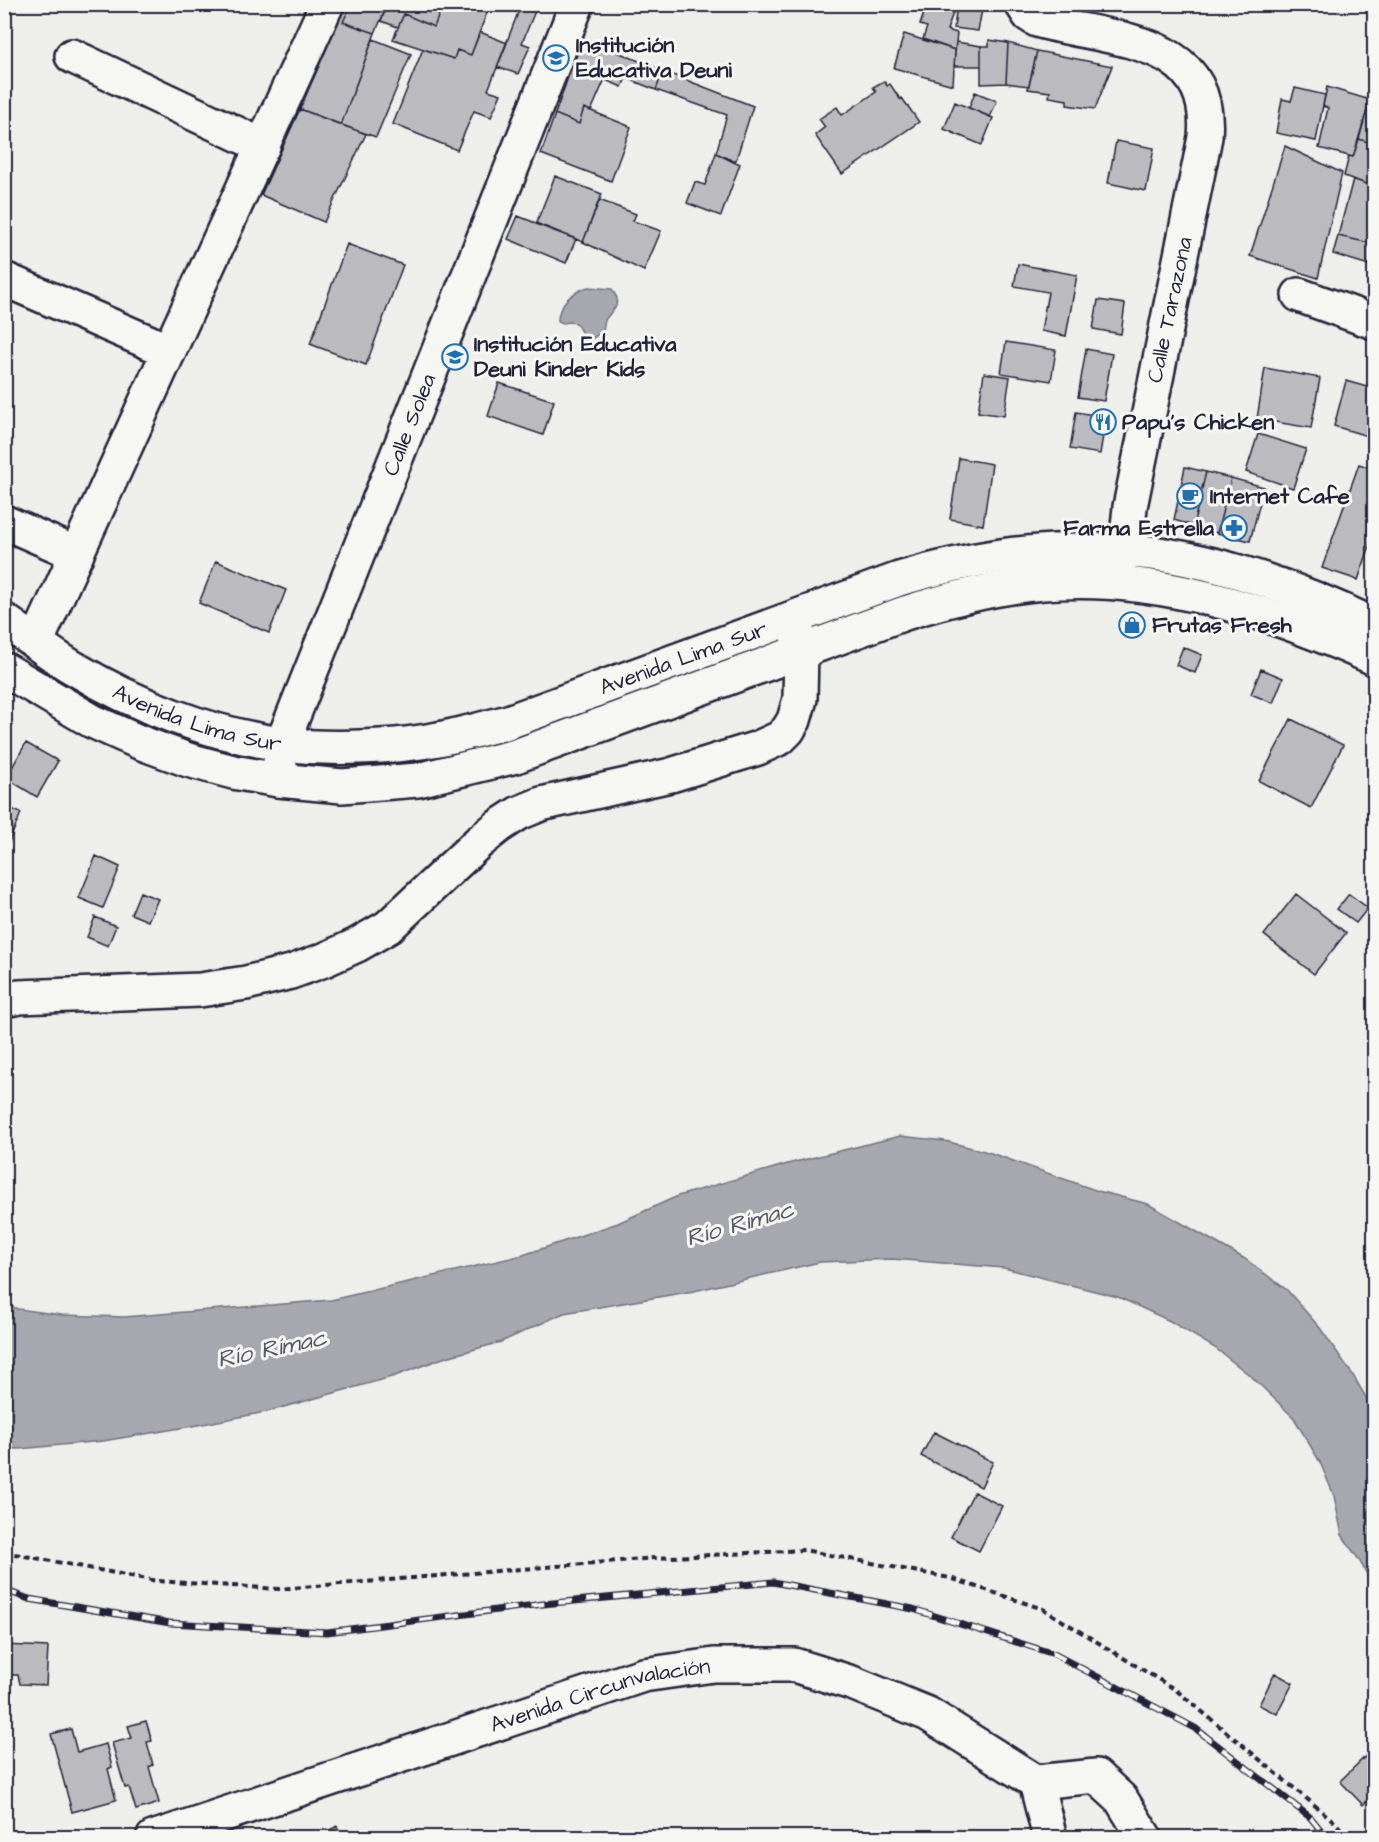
<svg xmlns="http://www.w3.org/2000/svg" width="1379" height="1842" viewBox="0 0 1379 1842" font-family="'Architects Daughter',sans-serif">
	<style>
		.water { fill: #a7a7af; stroke: #727281; stroke-width: 1.5 }
		.building { fill: #bbbbbf; stroke: #22223b; stroke-width: 1.5 }
		.lines { fill: none; stroke-linecap: round; stroke-linejoin: round }
		.minor-casing { stroke: #22223b; stroke-width: 38 }
		.highway-casing { stroke: #22223b; stroke-width: 38 }
		.path { stroke: #22223b; stroke-width: 4; stroke-dasharray: 6 4.5; stroke-linecap: butt }
		.minor { stroke: #f6f6f2; stroke-width: 33 }
		.highway { stroke: #f6f6f2; stroke-width: 33 }
		.rail-casing { stroke: #22223b; stroke-width: 7 }
		.rail { stroke: #f6f6f2; stroke-width: 4.5; stroke-dasharray: 14; stroke-linecap: butt }
		.labels { text-anchor: middle; dominant-baseline: central; stroke-width: 6; stroke-linejoin: round; paint-order: stroke }
		.poi-label { font-size: 22px; font-weight: bold; fill: #22223b; stroke: #f6f6f2; text-anchor: start }
		.street-label { font-size: 22px; fill: #22223b; stroke: #f6f6f2 }
		.water-label { font-size: 24px; font-style: italic; fill: #575769; stroke: #f6f6f2 }
	</style>
	<rect width="100%" height="100%" fill="#eeeeeb"/>
	<filter id="ink" filterUnits="userSpaceOnUse"><feTurbulence type="fractalNoise" baseFrequency=".0167" numOctaves="2"/><feDisplacementMap in="SourceGraphic" scale="12" xChannelSelector="R" yChannelSelector="G"/><feConvolveMatrix kernelMatrix="1 2 1 2 8 2 1 2 1" color-interpolation-filters="sRGB"/></filter>
	<g filter="url(#ink)">
		<path class="water" d="M588 287 612 289 617 298 616 306 605 320 603 331 593 338 585 339 576 323 569 322 563 323 558 321C558 303 573 292 588 287Z
			M900 1136 945 1141 988 1152 1098 1191 1148 1204 1245 1259 1287 1290 1320 1328 1351 1372 1374 1411V1587L1359 1560 1342 1535 1334 1496 1320 1462 1294 1418 1252 1377 1215 1348 1170 1321 1118 1297 1004 1268 892 1259 820 1262 694 1291 564 1313 501 1342 443 1358 395 1376 266 1412 187 1427 103 1441 19 1449 5 1448V1304L18 1309 62 1315 124 1317 331 1300 523 1255 618 1223 678 1196 791 1163Z"/>
		<path class="building" d="M346 4H351L343 22 375 33 341 125 300 109Z
			M351 4H388L375 33 343 22Z
			M388 4H443L434 27 404 14 398 27 381 21Z
			M443 4H483L489 7 471 55 457 50 454 59 393 39 404 14 434 27Z
			M927 4H956L947 30 957 33 955 50 923 39 927 27 920 25Z
			M957 4H983L978 31 954 28Z
			M521 5 535 11 522 43 530 46 518 74 497 67Z
			M480 32 507 43 488 90 501 94 491 117 474 111 457 150 393 124 423 49 454 59 457 50 471 55Z
			M904 34 955 50 953 85 894 68Z
			M584 38 663 71 656 90 626 78 622 87 572 66Z
			M373 39 411 54 376 137 341 125Z
			M989 40 1008 43 1006 83 981 84V46H989Z
			M956 42 981 46V66H954Z
			M1008 43 1037 51 1029 86 1006 83Z
			M1037 51 1112 66 1095 109 1067 105V100L1049 97 1050 92 1028 89Z
			M572 66 605 79 591 111 584 108 579 124 555 114Z
			M663 71 753 106 735 163 716 153 727 115 656 90Z
			M884 81 887 86 890 84 900 99 902 98 919 122 842 174 815 135 825 127 819 119 837 107 842 115 876 92 873 87Z
			M1327 87 1370 100 1353 157 1319 148 1328 108 1323 106Z
			M1295 88 1325 95 1316 141 1276 133 1282 99 1291 101Z
			M975 92 997 101 990 117 969 108Z
			M1370 100 1374 102V144L1359 139Z
			M955 102 993 118 982 145 944 129Z
			M584 108 631 127 611 181 541 154 555 114 579 124Z
			M300 109 366 134 324 222 261 195Z
			M1359 139 1374 144V187L1344 176 1349 156 1353 157Z
			M1116 141 1154 148 1146 191 1108 183Z
			M1285 146 1342 173 1318 278 1250 256Z
			M716 153 740 164 721 216 687 203 695 182 705 185Z
			M555 176 602 194 583 242 536 224Z
			M1353 179 1374 187V244L1338 236Z
			M599 200 636 214 633 221 661 231 644 271 583 242Z
			M518 216 576 239 566 263 508 239Z
			M1338 236 1374 244V256L1372 266 1333 254Z
			M347 244 403 265 366 365 310 344Z
			M1018 264 1077 275 1066 336 1041 331 1048 292 1014 286Z
			M1098 300 1125 304 1121 334 1093 329Z
			M1006 342 1056 350 1051 381 1001 373Z
			M1086 349 1112 354 1104 401 1078 397Z
			M1265 368 1320 378 1311 428 1257 419Z
			M984 373 1010 377 1004 416 978 412Z
			M1346 381 1374 389V438L1334 426Z
			M499 383 554 401 543 435 488 416Z
			M1076 412 1106 417 1100 454 1070 449Z
			M1258 434 1306 449 1293 488 1246 472Z
			M959 458 992 464 983 525 950 519Z
			M1359 464 1374 469V534L1358 580 1322 568Z
			M1185 467 1206 472 1193 526 1174 520Z
			M1206 472 1231 478 1217 533 1193 526Z
			M1231 478 1264 487 1250 541 1217 533Z
			M216 561 286 590 269 633 199 603Z
			M1183 647 1202 655 1195 673 1176 665Z
			M1261 669 1283 678 1273 703 1251 694Z
			M1291 719 1343 745 1311 808 1259 781Z
			M26 743 58 761 37 797 6 778Z
			M4 806 21 813 4 854Z
			M96 856 120 867 103 908 79 898Z
			M140 892 158 899 148 921 131 914Z
			M1296 894 1346 933 1314 974 1264 935Z
			M1349 894 1368 908 1356 923 1337 909Z
			M95 917 116 926 108 946 87 937Z
			M934 1432 993 1462 981 1487 921 1456Z
			M974 1492 1002 1506 979 1551 951 1537Z
			M4 1645 48 1647 46 1685 20 1684 18 1675H5L4 1679Z
			M1275 1673 1293 1683 1277 1714 1259 1705Z
			M146 1721 152 1741 147 1742 153 1765 149 1767 159 1803 136 1810 129 1787 125 1788 112 1743 132 1738 128 1726Z
			M71 1729 77 1752 106 1744 112 1767 108 1769 116 1800 72 1812 51 1734Z
			M1374 1748V1794L1363 1805 1340 1781Z
			M337 1826 343 1838H316Z"/>
		<g class="lines">
			<g class="minor-casing">
				<g id="minor">
					<path d="M1022 4 1029 15 1037 20C1107 41 1214 34 1205 137L1130 507 1128 527 1116 577"/>
					<path d="M72 56 263 146"/>
					<path d="M4 279 169 351"/>
					<path d="M1299 295 1374 322"/>
					<path d="M4 522 77 554"/>
					<path d="M36 643 327 4"/>
					<path id="s1" d="M278 780 282 744 577 4"/>
					<path d="M4 1000 19 997 200 990 246 983 291 972 324 960 357 945 388 927 479 842 499 826 519 813 541 804 671 775 758 748 780 738 788 730 794 720 800 699 801 651 796 626"/>
					<path d="M1036 1782 1096 1776 1121 1799 1145 1838"/>
					<path id="s2" d="M153 1838 643 1675 714 1665H794L852 1683 928 1714 1036 1782 1050 1838"/>
				</g>
			</g>
			<g class="highway-casing">
				<g id="highway">
					<path id="s3" d="M4 620C27 636 49 653 72 667 135 705 209 734 282 744 319 749 358 748 396 745 434 742 471 732 508 722L899 579C970 558 1026 549 1100 550 1120 551 1140 551 1159 554 1234 565 1307 593 1374 625"/>
					<path d="M4 669 92 721 139 742 188 760 233 772 278 780 342 786 418 780 516 756 905 613C950 599 996 587 1043 583 1157 573 1272 612 1374 658"/>
				</g>
			</g>
			<path class="path" d="M4 1552 157 1581 279 1589 655 1558 804 1550 950 1578 1043 1609 1176 1690 1336 1823 1348 1838"/>
			<use href="#minor" class="minor"/>
			<use href="#highway" class="highway"/>
			<g class="rail-casing">
				<path id="rail" d="M4 1590 29 1599 170 1623 327 1632 543 1604 773 1582 913 1609 1054 1654 1195 1728 1311 1818 1327 1838"/>
			</g>
			<use href="#rail" class="rail"/>
		</g>
	</g>
	<defs>
		<g id="school-ring" transform="scale(1.35)"><circle r="9.5" fill="#f6f6f2" stroke="#1f6fb2" stroke-width="1.5"/><path d="M0-5L7-2L0 1L-7-2ZM-4 1L0 2.5L4 1V4Q0 6-4 4Z" fill="#1f6fb2"/></g>
		<g id="restaurant-ring" transform="scale(1.35)"><circle r="9.5" fill="#f6f6f2" stroke="#1f6fb2" stroke-width="1.5"/><path d="M-5-6h1v4h1v-4h1v4h1v-4h1v5L-1.5 .5V6h-2V.5L-5-1ZM5-6V6H3V1.5H1.5Q1.5-4 5-6Z" fill="#1f6fb2"/></g>
		<g id="cafe-ring" transform="scale(1.35)"><circle r="9.5" fill="#f6f6f2" stroke="#1f6fb2" stroke-width="1.5"/><path d="M-5.5-4.5H6V0H3Q3 3.5 0 3.5H-2.5Q-5.5 3.5-5.5 0ZM3-3.2v2h1.7v-2ZM-6 4.5H4V6H-6Z" fill="#1f6fb2"/></g>
		<g id="pharmacy-ring" transform="scale(1.35)"><circle r="9.5" fill="#f6f6f2" stroke="#1f6fb2" stroke-width="1.5"/><path d="M-2-6h4v4h4v4h-4v4h-4v-4h-4v-4h4Z" fill="#1f6fb2"/></g>
		<g id="shop-ring" transform="scale(1.35)"><circle r="9.5" fill="#f6f6f2" stroke="#1f6fb2" stroke-width="1.5"/><path d="M-5-2.5h2.3a2.7 3.5 0 0 1 5.4 0H5L5.5 6h-11ZM-1.5-2.5h3a1.5 2.3 0 0 0-3 0Z" fill="#1f6fb2"/></g>
	</defs>
	<g fill-rule="evenodd">
		<use href="#school-ring" x="556" y="58"/>
		<use href="#school-ring" x="455" y="357"/>
		<use href="#restaurant-ring" x="1103" y="422"/>
		<use href="#cafe-ring" x="1190" y="496"/>
		<use href="#pharmacy-ring" x="1234" y="528"/>
		<use href="#shop-ring" x="1132" y="625"/>
	</g>
	<g class="labels">
		<g class="poi-label">
			<text x="576" y="45">Institución<tspan x="576" dy="25">Educativa Deuni</tspan></text>
			<text x="474" y="344">Institución Educativa<tspan x="474" dy="25">Deuni Kinder Kids</tspan></text>
			<text x="1122" y="422">Papu's Chicken</text>
			<text x="1210" y="496">Internet Cafe</text>
			<text x="1214" y="528" text-anchor="end">Farma Estrella</text>
			<text x="1152" y="625">Frutas Fresh</text>
		</g>
		<g class="street-label">
			<text transform="translate(1170 310) rotate(-78)">Calle Tarazona</text>
			<text stroke="none"><textPath href="#s1" startOffset="380">Calle Solea</textPath></text>
			<text stroke="none"><textPath href="#s3" startOffset="723">Avenida Lima Sur</textPath></text>
			<text stroke="none"><textPath href="#s3" startOffset="219">Avenida Lima Sur</textPath></text>
			<text stroke="none"><textPath href="#s2" startOffset="470">Avenida Circunvalación</textPath></text>
		</g>
		<g class="water-label">
			<text transform="translate(740 1224) rotate(-16)">Río Rímac</text>
			<text transform="translate(272 1349) rotate(-12)">Río Rímac</text>
		</g>
	</g>
	<rect width="1379" height="1842" fill="none" stroke="#f6f6f2" stroke-width="24"/>
	<rect x="12" y="12" width="1355" height="1818" fill="none" stroke="#22223b" stroke-width="2" filter="url(#ink)"/>
</svg>
